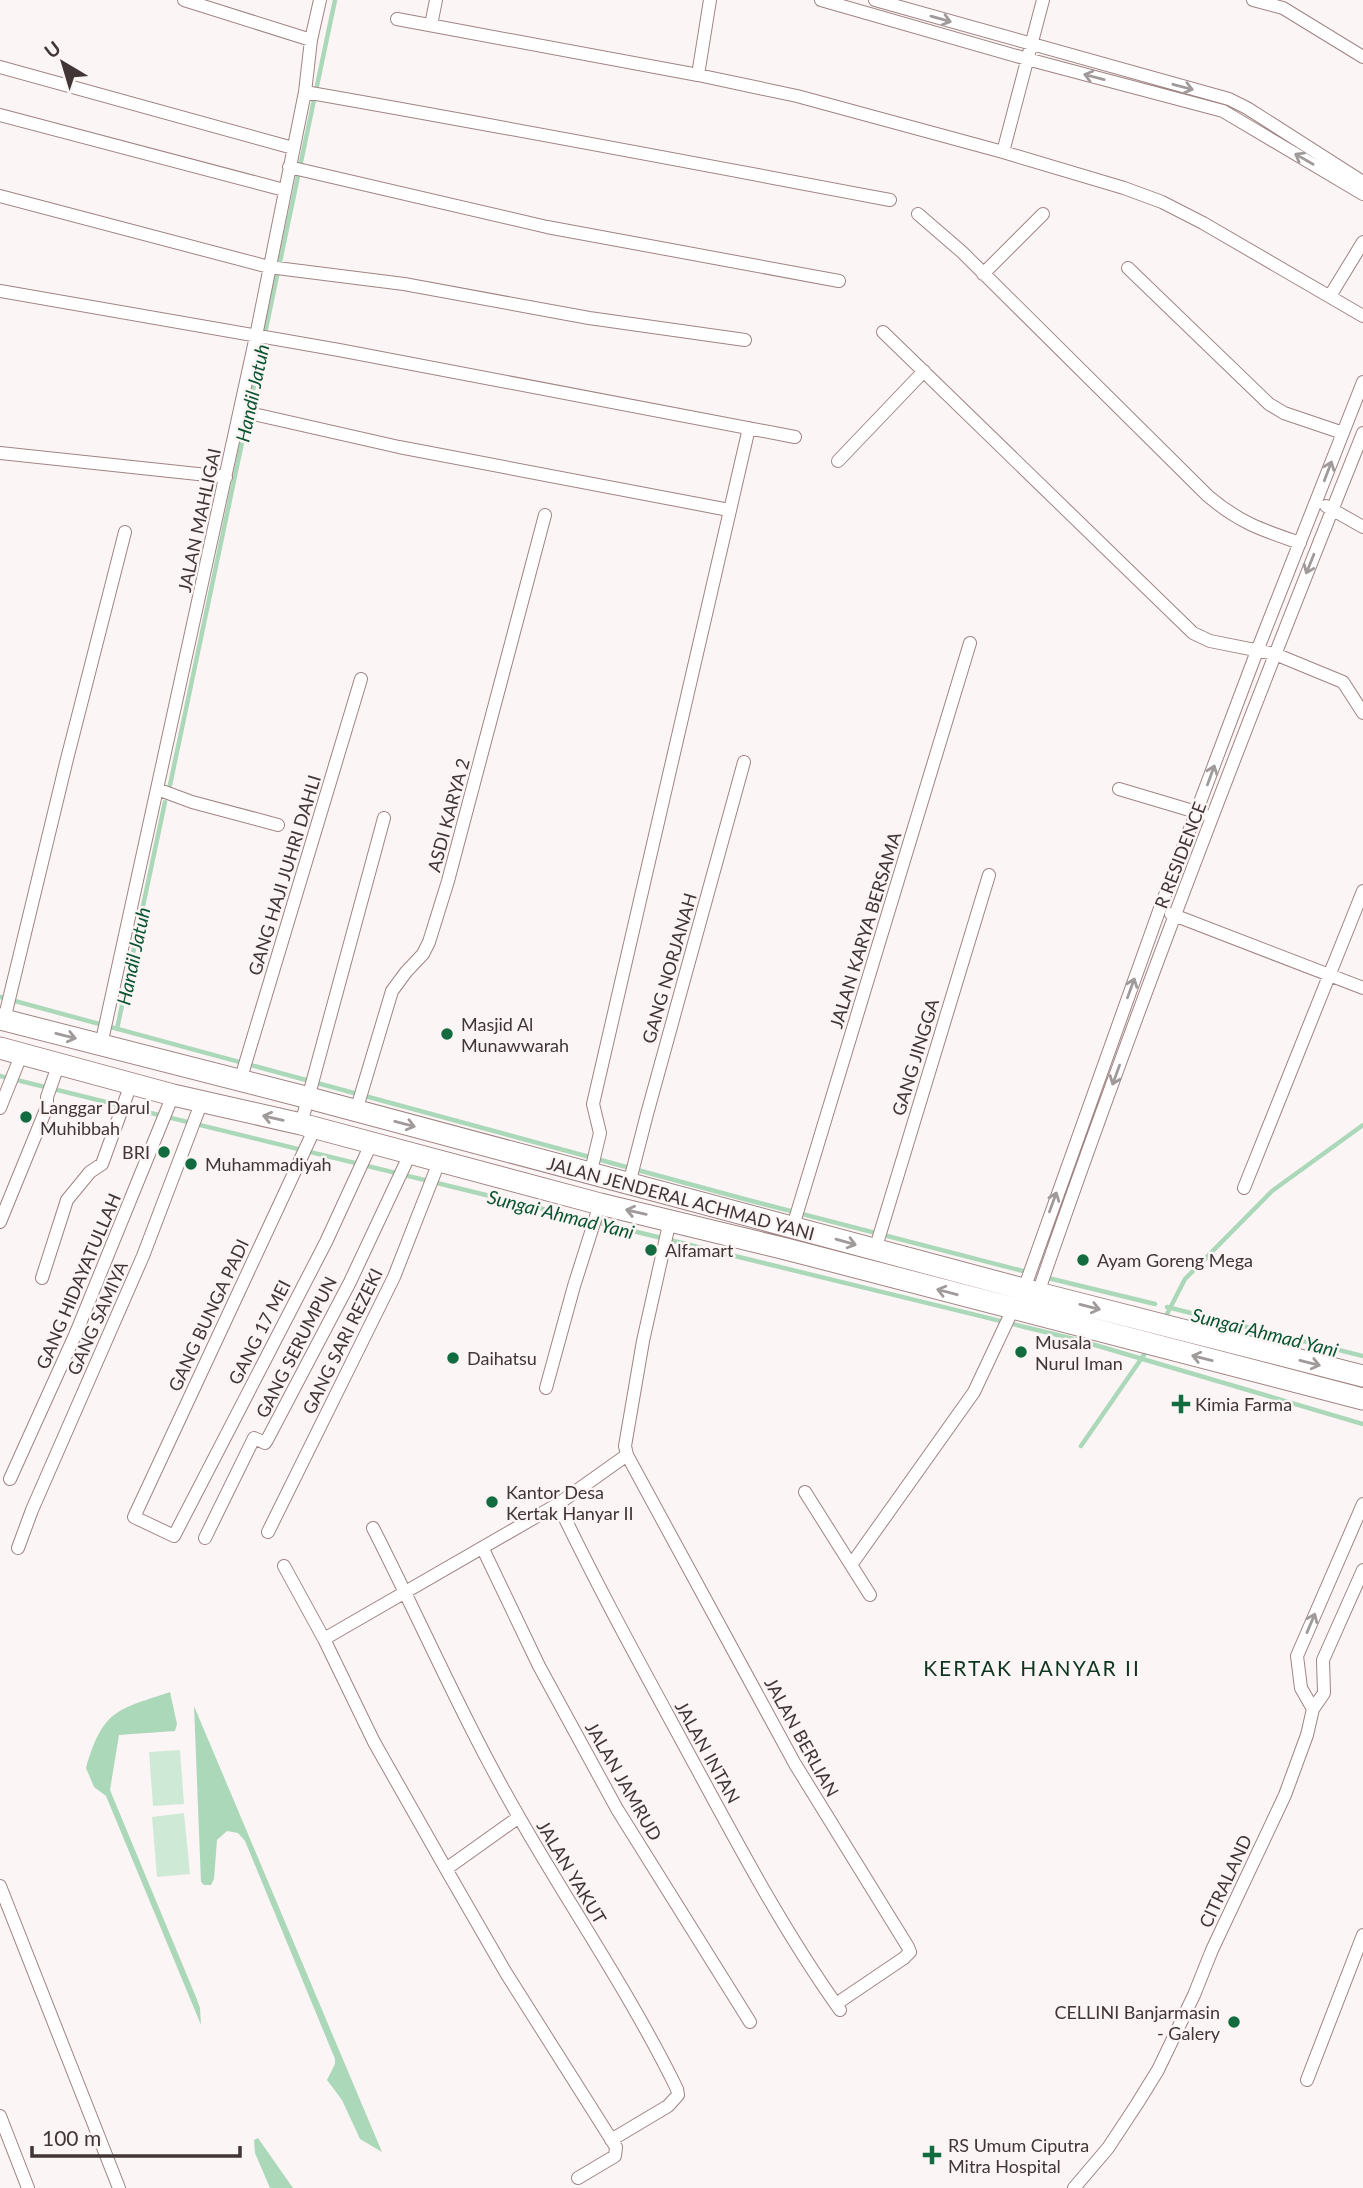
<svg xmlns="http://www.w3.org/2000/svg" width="1363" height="2188" viewBox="0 0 1363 2188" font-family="Lato,sans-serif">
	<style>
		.green { fill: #ceead6 }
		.water { fill: #acd8ba }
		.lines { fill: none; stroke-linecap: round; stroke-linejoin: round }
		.stream { stroke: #acd8ba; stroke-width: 4.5 }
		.minor-casing { stroke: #a08484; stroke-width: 14 }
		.trunk-casing { stroke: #a08484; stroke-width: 23 }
		.minor { stroke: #fff; stroke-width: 12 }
		.trunk { stroke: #fff; stroke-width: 21 }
		.oneway { stroke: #a09a9a }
		.poi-dot { fill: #136c3f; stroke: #fbf5f5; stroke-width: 2.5 }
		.labels { text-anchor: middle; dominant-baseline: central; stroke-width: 5; stroke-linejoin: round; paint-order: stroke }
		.street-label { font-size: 18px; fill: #413535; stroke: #fbf5f5 }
		.poi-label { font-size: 18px; fill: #413535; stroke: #fbf5f5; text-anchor: start }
		.water-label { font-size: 19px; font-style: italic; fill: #08542f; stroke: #fbf5f5 }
		.quarter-label { font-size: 21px; letter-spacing: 2px; fill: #0e351f; stroke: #fbf5f5 }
	</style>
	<rect width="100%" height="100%" fill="#fbf5f5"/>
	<path class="green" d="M180 1750 184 1804 153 1806 149 1752Z
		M184 1813 190 1874 157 1877 152 1817Z"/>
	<path class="water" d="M170 1692 177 1724 175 1731 119 1735 110 1790 196 1997 200 2008 201 2025 106 1796 94 1787 86 1768C103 1710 116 1710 170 1692Z
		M194 1706 382 2152 360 2139 342 2100 327 2080 335 2064V2059L245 1841 238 1833 227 1831 217 1840 214 1879 211 1885H204L201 1882Z
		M258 2138 293 2188H270L255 2153 254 2140Z"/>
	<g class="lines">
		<path class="stream" d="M170 785 335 0
			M0 997 748 1200 1023 1271
			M117 1029 165 802
			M0 1076 1078 1340 1363 1424
			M1048 1278 1155 1304
			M1167 1307 1363 1356
			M1164 1320 1185 1279 1272 1191 1363 1125
			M1081 1446 1148 1349"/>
		<g class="minor-casing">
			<path id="minor" d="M184 0 311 40
				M821 0 1027 59 1223 111 1363 194
				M875 0 1229 99 1247 108 1363 182
				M1253 0 1283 8 1363 57
				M397 19 698 75 797 96 1003 152 1124 188 1162 202 1203 223 1363 316
				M431 25 436 0
				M0 67 293 148
				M698 75 710 0
				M305 92C500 126 695 163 890 200
				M0 115 284 190
				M1003 152 1043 0
				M289 167 547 227 839 281
				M0 196 269 267 404 284 589 318 745 340
				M918 214 962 252 1208 496C1240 523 1262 530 1300 543
				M1128 268 1269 404 1284 413 1343 433
				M983 274 1043 214
				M0 291 339 350 795 437
				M1330 296 1363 242
				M883 332 1193 633 1210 641 1275 654 1343 682 1363 713
				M240 411 399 447 729 510
				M0 453 226 477
				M838 461 924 371
				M1326 506 1363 527
				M157 789 192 802 278 825
				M1119 789 1203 814
				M1171 914 1363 988
				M4 1020 66 763 125 532
				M101 1045 256 336 305 92 311 40 320 0
				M240 1081 361 679
				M0 1108 22 1053
				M356 1111 392 991 406 972 423 954 429 942 448 881 545 515
				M301 1124 384 818
				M315 1128 134 1517 174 1536 326 1242 371 1144
				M590 1175 600 1133 593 1104 749 428
				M629 1184 647 1114 744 762
				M1244 1188 1363 891
				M670 1220 643 1341 625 1446 627 1455 795 1764 908 1947 910 1952 904 1958 836 2004
				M0 1222 47 1107V1097L59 1063
				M793 1226 970 643
				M875 1250 989 875
				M42 1278 67 1200 90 1172 102 1164 131 1084
				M1024 1289 1159 911 1257 651 1363 382
				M1038 1293C1138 1003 1249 717 1363 433
				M546 1388 574 1286 600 1204
				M10 1479 76 1333 173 1095
				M805 1492 870 1595
				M558 1504C601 1594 649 1680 696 1767 741 1850 785 1933 840 2010
				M373 1528C422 1624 465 1724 519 1817 571 1908 631 1995 677 2089L678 2095 668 2106 611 2140
				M268 1532 394 1277 439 1162
				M205 1538 254 1438 265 1443 267 1440 350 1282 410 1154
				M18 1548 32 1510 143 1256 202 1101
				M483 1549 539 1666 617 1809 750 2022
				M851 1565 974 1392 1013 1309
				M284 1566 324 1639 374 1742 446 1869 506 1973 616 2147 615 2156 578 2178
				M324 1639 558 1504 627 1455
				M1313 1709 1301 1688 1297 1656 1363 1504
				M446 1869 519 1817
				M0 1886 119 2188
				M1307 2080 1363 1935
				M0 2116 28 2188
				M1074 2188 1108 2148 1137 2104 1158 2070 1194 1995 1212 1950 1285 1795 1307 1735 1313 1709 1324 1693 1323 1660 1363 1570"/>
		</g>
		<g class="trunk-casing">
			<path id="trunk" d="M0 1019 309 1098 1038 1293 1363 1376
				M0 1048 173 1095 301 1124 600 1204 786 1249 1363 1399"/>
		</g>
		<use href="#minor" class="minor"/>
		<use href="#trunk" class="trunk"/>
	</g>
	<defs><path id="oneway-shaft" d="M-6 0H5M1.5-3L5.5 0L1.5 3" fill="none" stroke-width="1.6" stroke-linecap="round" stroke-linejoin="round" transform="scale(1.75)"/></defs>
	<g class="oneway">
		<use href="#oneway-shaft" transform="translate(941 19) rotate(16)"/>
		<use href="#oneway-shaft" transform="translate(1094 77) rotate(-165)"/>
		<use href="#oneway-shaft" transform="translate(1183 87) rotate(15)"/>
		<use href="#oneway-shaft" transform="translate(1304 159) rotate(-150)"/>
		<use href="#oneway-shaft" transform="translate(1328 471) rotate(-69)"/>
		<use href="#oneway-shaft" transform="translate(1310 564) rotate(112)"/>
		<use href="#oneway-shaft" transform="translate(1211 775) rotate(-70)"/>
		<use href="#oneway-shaft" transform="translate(1131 988) rotate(-70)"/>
		<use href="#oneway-shaft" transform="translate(66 1036) rotate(14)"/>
		<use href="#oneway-shaft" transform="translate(1116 1075) rotate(110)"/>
		<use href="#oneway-shaft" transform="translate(273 1118) rotate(-167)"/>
		<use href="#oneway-shaft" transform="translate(405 1124) rotate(15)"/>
		<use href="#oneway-shaft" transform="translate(1053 1202) rotate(-70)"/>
		<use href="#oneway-shaft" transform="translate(636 1212) rotate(-167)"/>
		<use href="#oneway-shaft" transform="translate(846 1242) rotate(16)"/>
		<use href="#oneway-shaft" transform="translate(947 1292) rotate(-165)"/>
		<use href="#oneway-shaft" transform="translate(1090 1307) rotate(14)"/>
		<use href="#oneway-shaft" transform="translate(1202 1358) rotate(-166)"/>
		<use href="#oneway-shaft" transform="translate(1310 1363) rotate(14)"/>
		<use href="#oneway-shaft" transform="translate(1311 1623) rotate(-67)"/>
	</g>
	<g class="poi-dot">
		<circle cx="447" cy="1034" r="7"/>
		<circle cx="26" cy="1117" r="7"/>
		<circle cx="164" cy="1152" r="7"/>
		<circle cx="191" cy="1164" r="7"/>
		<circle cx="651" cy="1250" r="7"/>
		<circle cx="1083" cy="1260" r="7"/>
		<circle cx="1021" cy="1352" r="7"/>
		<circle cx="453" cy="1358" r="7"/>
		<path d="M1177.5 1393.5h7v7h7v7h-7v7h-7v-7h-7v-7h7z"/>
		<circle cx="492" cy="1502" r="7"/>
		<circle cx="1234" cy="2022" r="7"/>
		<path d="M928.5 2144.5h7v7h7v7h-7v7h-7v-7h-7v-7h7z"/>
	</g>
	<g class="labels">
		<g class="street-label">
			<text transform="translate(199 520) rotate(-78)">JALAN MAHLIGAI</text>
			<text transform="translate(448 815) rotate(-75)">ASDI KARYA 2</text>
			<text transform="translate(1180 855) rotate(-69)">R RESIDENCE</text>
			<text transform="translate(284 875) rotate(-73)">GANG HAJI JUHRI DAHLI</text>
			<text transform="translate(865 930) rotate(-73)">JALAN KARYA BERSAMA</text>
			<text transform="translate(669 968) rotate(-74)">GANG NORJANAH</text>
			<text transform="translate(915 1057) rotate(-73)">GANG JINGGA</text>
			<text transform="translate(681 1198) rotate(15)">JALAN JENDERAL ACHMAD YANI</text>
			<text transform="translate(78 1281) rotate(-67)">GANG HIDAYATULLAH</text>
			<text transform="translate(208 1315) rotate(-65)">GANG BUNGA PADI</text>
			<text transform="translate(97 1318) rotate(-66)">GANG SAMIYA</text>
			<text transform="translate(259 1332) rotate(-63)">GANG 17 MEI</text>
			<text transform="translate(342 1341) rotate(-64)">GANG SARI REZEKI</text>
			<text transform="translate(296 1347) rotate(-63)">GANG SERUMPUN</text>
			<text transform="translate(802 1737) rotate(61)">JALAN BERLIAN</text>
			<text transform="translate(708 1752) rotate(61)">JALAN INTAN</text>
			<text transform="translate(624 1781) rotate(60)">JALAN JAMRUD</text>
			<text transform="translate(572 1872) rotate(59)">JALAN YAKUT</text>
			<text transform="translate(1225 1881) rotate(-65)">CITRALAND</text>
		</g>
		<g class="poi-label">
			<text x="461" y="1024">Masjid Al<tspan x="461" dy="21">Munawwarah</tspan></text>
			<text x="40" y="1107">Langgar Darul<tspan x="40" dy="21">Muhibbah</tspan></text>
			<text x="150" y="1152" text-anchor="end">BRI</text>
			<text x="205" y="1164">Muhammadiyah</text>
			<text x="665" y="1250">Alfamart</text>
			<text x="1097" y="1260">Ayam Goreng Mega</text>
			<text x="1035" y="1342">Musala<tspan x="1035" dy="21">Nurul Iman</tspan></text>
			<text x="467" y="1358">Daihatsu</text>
			<text x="1195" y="1404">Kimia Farma</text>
			<text x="506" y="1492">Kantor Desa<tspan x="506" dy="21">Kertak Hanyar II</tspan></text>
			<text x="1220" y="2012" text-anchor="end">CELLINI Banjarmasin<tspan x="1220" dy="21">- Galery</tspan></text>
			<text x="948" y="2145">RS Umum Ciputra<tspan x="948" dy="21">Mitra Hospital</tspan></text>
		</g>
		<g class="water-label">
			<text transform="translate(252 393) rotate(-78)">Handil Jatuh</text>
			<text transform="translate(133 956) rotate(-78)">Handil Jatuh</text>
			<text transform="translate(561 1214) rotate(14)">Sungai Ahmad Yani</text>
			<text transform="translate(1265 1332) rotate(14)">Sungai Ahmad Yani</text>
		</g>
		<g class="quarter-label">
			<text x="1032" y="1667">KERTAK HANYAR II</text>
		</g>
	</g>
	<g transform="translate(63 63) rotate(322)" stroke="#fbf5f5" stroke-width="5" paint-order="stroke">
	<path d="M0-5L12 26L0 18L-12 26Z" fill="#413535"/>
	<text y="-10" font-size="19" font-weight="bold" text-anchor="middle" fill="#413535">U</text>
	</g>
	<path d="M32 2146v10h208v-10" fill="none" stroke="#413535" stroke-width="3.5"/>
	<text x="42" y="2146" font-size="21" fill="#413535" stroke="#fbf5f5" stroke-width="5" paint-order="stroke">100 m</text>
</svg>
